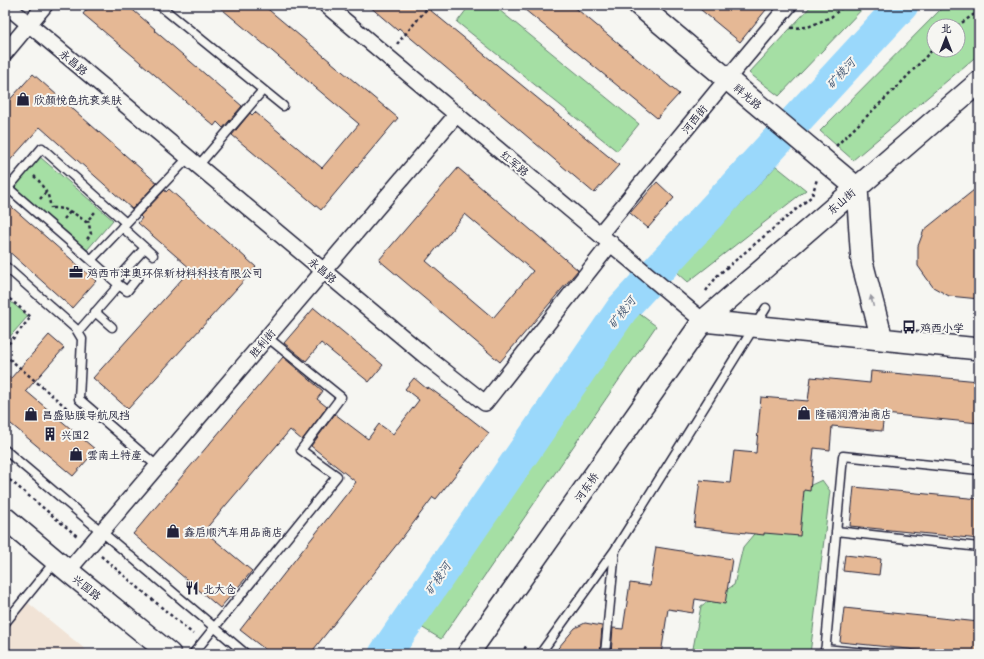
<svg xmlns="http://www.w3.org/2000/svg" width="984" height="659" viewBox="0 0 984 659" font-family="Mali,'LXGW WenKai TC',sans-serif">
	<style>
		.built { fill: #f1e3d6 }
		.green { fill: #a5dfa4; stroke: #648070; fill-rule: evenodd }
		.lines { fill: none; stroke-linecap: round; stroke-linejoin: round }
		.river { stroke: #9ad8fb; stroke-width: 33 }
		.building { fill: #e5b895; stroke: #22223b; fill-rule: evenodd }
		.lane-casing { stroke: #22223b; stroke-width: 11 }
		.street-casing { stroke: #22223b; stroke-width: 18 }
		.secondary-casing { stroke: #22223b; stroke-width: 24 }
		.path { stroke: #22223b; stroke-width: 2.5; stroke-dasharray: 3 3; stroke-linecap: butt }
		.lane { stroke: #f6f6f2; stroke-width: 8 }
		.street { stroke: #f6f6f2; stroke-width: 15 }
		.secondary { stroke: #f6f6f2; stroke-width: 21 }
		.oneway { fill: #9797a0 }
		.labels { text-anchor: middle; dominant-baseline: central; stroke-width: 4; stroke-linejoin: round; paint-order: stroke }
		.street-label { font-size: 11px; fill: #22223b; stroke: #f6f6f2 }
		.poi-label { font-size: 11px; fill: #22223b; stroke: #f6f6f2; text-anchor: start }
		.water-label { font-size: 12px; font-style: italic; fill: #465975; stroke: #f6f6f2 }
	</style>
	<rect width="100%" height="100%" fill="#f6f6f2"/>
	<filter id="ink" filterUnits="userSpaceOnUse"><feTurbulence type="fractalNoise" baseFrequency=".025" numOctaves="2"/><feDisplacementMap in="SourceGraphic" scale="8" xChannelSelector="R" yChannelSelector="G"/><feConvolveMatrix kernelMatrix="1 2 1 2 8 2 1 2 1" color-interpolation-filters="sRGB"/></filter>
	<g filter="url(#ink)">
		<path class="built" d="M27 602 91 654H5V628Z"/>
		<path class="green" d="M470 5H493L639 124 617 151 457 22Z
			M812 5H866L779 96 749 73Z
			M945 5H979V54L853 160 820 131ZM934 26H958V50H934Z
			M40 157 113 220 87 250 14 187Z
			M776 166 806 190 688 282 677 272Z
			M5 297 28 316 6 341 5 340Z
			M637 312 656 326 441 639 421 627Z
			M822 480 830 491 810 654H692L701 606 734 585 743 547 785 497Z"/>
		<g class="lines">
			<path class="river" d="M385 654 622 309 902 5"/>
		</g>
		<path class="building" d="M90 5H127L155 29 154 30 242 106 223 128 217 122 214 126 133 56 83 14Z
			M217 5H263L398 118 321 210 232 135 250 113 252 115 255 112 322 168 359 124Z
			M368 5H424L619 165 594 193 399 28 397 30Z
			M519 5H572L679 94 657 118Z
			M695 5H770L740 42Z
			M33 74 157 183 132 209 40 127 5 166V105Z
			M458 168 578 270 500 362 379 260ZM465 214 533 271 493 318 426 261Z
			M657 182 674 198 648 228 630 213Z
			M979 186V299L949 296 933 287 918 266V246L924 230Z
			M169 189 256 267 128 409 93 378 191 269 138 223 142 218 140 216 165 190 166 192Z
			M5 201 96 281 72 308 5 248Z
			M314 308 383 365 369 382 321 343 306 361 284 343Z
			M49 335 64 348 26 391 96 450 73 476 5 419V373L11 378Z
			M283 357 323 391 317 399 327 407 302 440 290 430 204 531 252 571 220 608 133 534Z
			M871 371 979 381V423L884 414 882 431 832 426 830 450 814 448 810 491 804 490 800 536 764 533V535L694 527 700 480 730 483 734 451 756 453 761 397 808 401 811 377 870 383Z
			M414 378 427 389 428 387 453 405 489 433 436 499 433 497 402 538 310 654H271L240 630 356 482 311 446 335 414 368 439 379 424 393 434 419 400 405 389Z
			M854 487 979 499V539L850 526Z
			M656 547 732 559 725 604 695 599 693 613 668 609 661 654H611L613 628 623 629 630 583 650 586Z
			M845 555 881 559 879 575 843 571Z
			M844 608 979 622V654H956L840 642Z
			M585 623 602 626 600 654H553L575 628Z"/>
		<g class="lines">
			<g class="lane-casing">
				<path id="lane" d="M159 5 283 106
					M198 166 263 90
					M126 223 42 148 8 188 91 260 188 158
					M122 227 153 255
					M5 266 76 329 82 339 79 399 157 466
					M115 281 145 248
					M119 285 127 291 138 277
					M95 312 112 327
					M78 332 119 285 91 260
					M5 450 246 654
					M836 531 979 547
					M5 623 56 560
					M825 649 876 654
					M193 654 337 476 301 450 341 397 267 337
					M540 654 615 550
					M605 654 615 550 766 308
					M825 654 843 456 979 470"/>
			</g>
			<g class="street-casing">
				<path id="street" d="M6 5 424 355 485 403 611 243
					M326 5 703 321
					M5 53 45 5
					M600 234 727 79 789 5
					M68 571 457 114"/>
			</g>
			<g class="secondary-casing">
				<path id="secondary" d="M639 5 857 188 862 262 882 339
					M703 321 979 349
					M5 518 68 571 170 654
					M468 654 703 321 979 82"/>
			</g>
			<path class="path" d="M957 26 979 11
				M791 28 808 27 831 17 845 5
				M397 44 430 5
				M836 146 897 87 934 48
				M34 176 39 181 48 195 51 208
				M40 199 46 192
				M52 208C68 208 74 213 86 222L95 212
				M64 219 70 212
				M87 239 91 234 88 220
				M706 291 718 275 812 196 817 179
				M5 295 31 317 5 348
				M5 355 68 409
				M5 476 77 536
				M101 556 193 634
				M521 654 527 645"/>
			<use href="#lane" class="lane"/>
			<use href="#street" class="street"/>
			<use href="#secondary" class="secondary"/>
		</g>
		<defs><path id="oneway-solid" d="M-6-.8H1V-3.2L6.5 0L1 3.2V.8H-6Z"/></defs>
		<use class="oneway" href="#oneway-solid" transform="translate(872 301) rotate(-104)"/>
	</g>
	<defs>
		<g id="shop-bare" transform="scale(1.08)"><path d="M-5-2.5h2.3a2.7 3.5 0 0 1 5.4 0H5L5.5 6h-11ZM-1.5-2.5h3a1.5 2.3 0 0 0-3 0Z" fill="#22223b" stroke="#f6f6f2" stroke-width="2.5" paint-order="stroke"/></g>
		<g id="office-bare" transform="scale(1.08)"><path d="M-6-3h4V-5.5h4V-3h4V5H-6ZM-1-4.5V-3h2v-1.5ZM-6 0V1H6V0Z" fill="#22223b" stroke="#f6f6f2" stroke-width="2.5" paint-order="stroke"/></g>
		<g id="bus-bare" transform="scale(1.08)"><path d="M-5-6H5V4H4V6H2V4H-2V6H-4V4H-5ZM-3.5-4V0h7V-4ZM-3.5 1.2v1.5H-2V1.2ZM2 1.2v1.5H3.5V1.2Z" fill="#22223b" stroke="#f6f6f2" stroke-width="2.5" paint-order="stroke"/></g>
		<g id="building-bare" transform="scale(1.08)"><path d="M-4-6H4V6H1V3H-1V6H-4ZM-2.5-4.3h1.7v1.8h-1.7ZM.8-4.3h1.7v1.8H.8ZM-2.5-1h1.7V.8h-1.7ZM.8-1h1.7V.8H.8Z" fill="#22223b" stroke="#f6f6f2" stroke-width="2.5" paint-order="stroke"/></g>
		<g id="restaurant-bare" transform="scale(1.08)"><path d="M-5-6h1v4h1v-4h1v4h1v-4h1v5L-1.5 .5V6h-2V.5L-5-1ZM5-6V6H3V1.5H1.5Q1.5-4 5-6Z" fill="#22223b" stroke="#f6f6f2" stroke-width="2.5" paint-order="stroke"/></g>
	</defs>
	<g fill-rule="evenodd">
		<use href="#shop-bare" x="23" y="99"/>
		<use href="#office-bare" x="76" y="272"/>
		<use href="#bus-bare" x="909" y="327"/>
		<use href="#shop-bare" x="804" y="413"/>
		<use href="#shop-bare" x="31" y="414"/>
		<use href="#building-bare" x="50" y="434"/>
		<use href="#shop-bare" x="76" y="454"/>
		<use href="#shop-bare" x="173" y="531"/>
		<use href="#restaurant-bare" x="192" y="588"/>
	</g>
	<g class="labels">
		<g class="street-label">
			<text transform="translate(74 62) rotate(40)">永昌路</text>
			<text transform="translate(748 96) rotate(40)">祥光路</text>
			<text transform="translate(694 119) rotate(-51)">河西街</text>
			<text transform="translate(515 163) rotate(40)">红军路</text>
			<text transform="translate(841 201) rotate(-41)">东山街</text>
			<text transform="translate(323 270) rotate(40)">永昌路</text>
			<text transform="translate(262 343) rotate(-50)">胜利街</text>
			<text transform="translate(586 487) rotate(-55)">河东桥</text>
			<text transform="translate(87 587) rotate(39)">兴国路</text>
		</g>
		<g class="poi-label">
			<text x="34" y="99">欣颜悦色抗衰美肤</text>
			<text x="87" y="272">鸡西市津奥环保新材料科技有限公司</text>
			<text x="920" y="327">鸡西小学</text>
			<text x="815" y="413">隆福润滑油商店</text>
			<text x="42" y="414">昌盛贴膜导航风挡</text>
			<text x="61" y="434">兴国2</text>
			<text x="87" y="454">雲南土特產</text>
			<text x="184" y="531">鑫启顺汽车用品商店</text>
			<text x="203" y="588">北大仓</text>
		</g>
		<g class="water-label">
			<text transform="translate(840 73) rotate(-47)">矿棱河</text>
			<text transform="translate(621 312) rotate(-52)">矿棱河</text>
			<text transform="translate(437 578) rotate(-56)">矿棱河</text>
		</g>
	</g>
	<rect width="984" height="659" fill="none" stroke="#f6f6f2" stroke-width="20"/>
	<rect x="10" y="10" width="964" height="639" fill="none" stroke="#22223b" stroke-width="1.5" filter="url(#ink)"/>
	<g transform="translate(946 38)"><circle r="19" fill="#f6f6f2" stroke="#a1a1a9"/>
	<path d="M0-3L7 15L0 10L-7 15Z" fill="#22223b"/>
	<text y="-6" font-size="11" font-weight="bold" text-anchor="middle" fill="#22223b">北</text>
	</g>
</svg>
